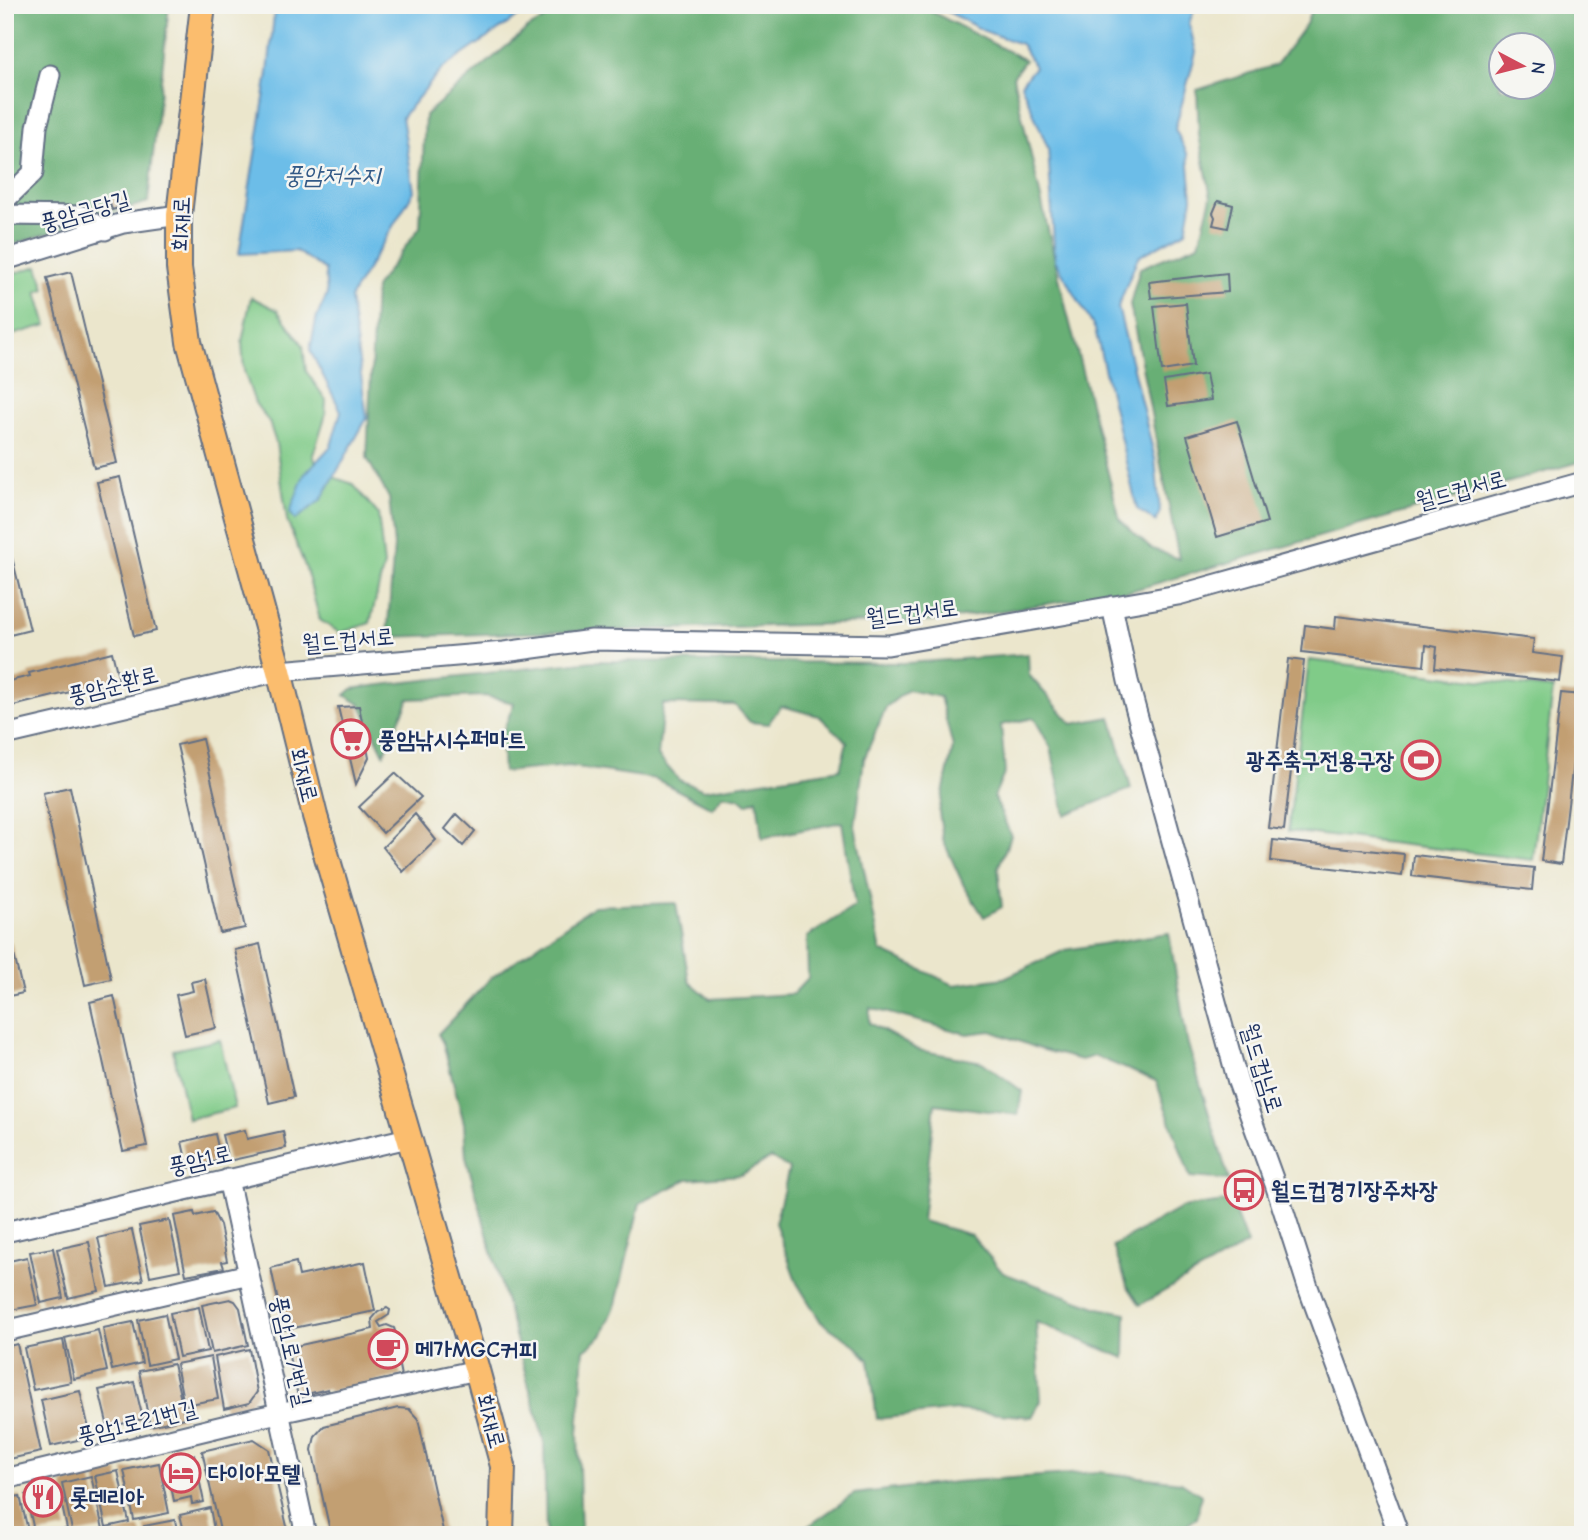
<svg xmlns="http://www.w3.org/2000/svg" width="1588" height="1540" viewBox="0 0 1588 1540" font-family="'Comic Neue','Poor Story',sans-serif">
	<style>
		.green { fill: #80cb88; stroke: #4e7d73; stroke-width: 2 }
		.forest { fill: #68af74; stroke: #426f69; stroke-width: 2; fill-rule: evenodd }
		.water { fill: #6cbde8; stroke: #4476a3; stroke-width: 2 }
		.building { fill: #c29f72 }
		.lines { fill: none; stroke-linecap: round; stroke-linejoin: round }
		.minor-casing { stroke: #646f84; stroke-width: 23 }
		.major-casing { stroke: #646f84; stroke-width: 28 }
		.minor { stroke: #fff; stroke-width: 19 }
		.major { stroke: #fbbd6e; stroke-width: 24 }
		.labels { text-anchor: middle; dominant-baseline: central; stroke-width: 5; stroke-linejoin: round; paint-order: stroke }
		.street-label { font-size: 23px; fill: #1b2f5e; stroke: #f6f6f2 }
		.poi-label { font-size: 23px; font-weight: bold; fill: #1b2f5e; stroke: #f6f6f2; text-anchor: start }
		.water-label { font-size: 24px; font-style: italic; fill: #335a87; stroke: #f6f6f2 }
	</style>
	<rect width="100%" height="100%" fill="#f6f6f2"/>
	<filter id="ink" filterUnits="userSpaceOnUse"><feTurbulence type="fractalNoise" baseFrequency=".0143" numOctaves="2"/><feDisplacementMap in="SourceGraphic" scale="14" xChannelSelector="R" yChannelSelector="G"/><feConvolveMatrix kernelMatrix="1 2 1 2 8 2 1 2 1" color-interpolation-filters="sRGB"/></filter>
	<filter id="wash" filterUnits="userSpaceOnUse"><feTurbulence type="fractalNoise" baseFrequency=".00686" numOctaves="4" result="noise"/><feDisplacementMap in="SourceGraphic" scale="28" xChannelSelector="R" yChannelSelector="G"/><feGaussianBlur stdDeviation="1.57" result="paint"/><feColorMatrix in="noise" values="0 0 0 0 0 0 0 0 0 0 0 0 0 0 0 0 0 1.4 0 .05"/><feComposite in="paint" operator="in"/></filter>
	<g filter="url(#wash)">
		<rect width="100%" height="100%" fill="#ebe6cc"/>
		<path class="green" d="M38 266 45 289 37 292 47 325 5 337V276Z
			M251 297 277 310 303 345 306 371 326 400 325 417 313 455 319 472 353 484 378 514 384 565 370 623 340 633 320 620 306 569 287 520 276 443 269 422 255 403 244 371 242 342Z
			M1309 660 1553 689 1533 860 1288 831Z
			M220 1040 235 1108 188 1119 173 1050Z"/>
		<path class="forest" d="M5 5H169L148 202 5 247Z
			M570 5H919L1025 60 1013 77 1067 312 1120 520 1150 548 1179 559 1130 304 1140 268 1199 244 1211 197 1199 136 1197 90 1276 65 1306 24 1313 5H1583V461L1130 591 936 621 387 637 394 546 389 498 367 458 375 288 420 227 425 115 527 29ZM1500 46H1542V88H1500Z
			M1028 654 1029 675 1072 724 1111 717 1131 789 1065 815 1051 748 1034 718 1001 725 1005 772 994 796 1011 836 998 868 1002 907 984 917 964 886 943 840 939 812 953 747 940 697 908 690 886 707 864 759 855 826 881 951 954 985 1004 978 1065 950 1169 933 1187 1041 1229 1180 1190 1177 1156 1081 1095 1056 1081 1060 1040 1049 991 1031 967 1034 870 1008 869 1023 918 1050 982 1062 1022 1091 1018 1115 935 1104 922 1221 971 1235 1003 1273 1099 1308 1126 1313 1125 1358 1036 1322 1041 1401 1032 1417 957 1410 877 1419 869 1360 855 1345 821 1322 797 1283 775 1223 789 1169 771 1158 741 1175 688 1179 640 1203 616 1304 602 1336 584 1350 578 1434 581 1535H546L544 1441 466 1157 464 1123 443 1043 438 1034 491 978 594 906 676 903 689 981 710 999 793 994 808 978 807 937 855 906 842 822 762 838 757 799 747 804 740 798 723 795 712 808 656 779 569 766 503 772 501 737 514 703 485 696 409 699 384 754 361 705 345 695 352 689 372 686 593 661 907 663ZM663 704 735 705 750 722 768 724 781 706 819 716 847 742 840 769 704 790 679 780 658 756Z
			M1231 1201 1247 1244 1140 1305 1127 1285 1113 1246 1181 1208Z
			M1099 1472 1181 1482 1201 1495 1197 1518 1172 1535H796L854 1494 955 1482Z"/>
		<path class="water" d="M275 5H535L442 69 402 117 414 191 350 298 367 418 321 500 295 520 290 512 304 475 331 446 341 411 310 350 317 316 327 295 325 270 296 251 239 254 268 73Z
			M935 5H1196L1189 23 1196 52 1175 129 1188 155 1192 198 1186 231 1138 257 1118 307 1155 459 1160 511 1156 522 1137 509 1095 329 1055 260 1048 148 1021 84 1035 67 1021 44 984 31Z"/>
		<g id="blocks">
			<path class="building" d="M124 193 128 205 112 210 108 198Z
				M1218 201 1233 205 1228 228 1213 225 1215 217 1213 213Z
				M71 272 117 463 94 468 47 278Z
				M1227 273 1228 292 1151 298 1149 282Z
				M1186 303 1193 366 1162 371 1154 306Z
				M1206 374 1211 400 1168 406 1164 381Z
				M1237 421 1267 522 1217 537 1187 436Z
				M120 477 156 631 134 636 97 482Z
				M5 529 30 630 6 636 5 634Z
				M1336 616 1534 639 1532 653 1563 657 1560 682 1435 668 1437 647 1426 645 1424 666 1302 652 1305 625 1335 629Z
				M112 652 119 680 5 708V682L30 676 29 673Z
				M1288 659 1304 661 1284 830 1268 828Z
				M1561 693 1581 695 1561 864 1541 861Z
				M359 706 369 758 356 784 338 707Z
				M202 739 245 928 220 933 177 745Z
				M395 773 421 797 383 833 359 807Z
				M70 787 111 979 85 985 43 793Z
				M415 814 436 840 403 872 383 847Z
				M457 814 475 831 463 846 445 829Z
				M1273 840 1404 854 1402 876 1271 861Z
				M1414 855 1534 868 1532 890 1412 876Z
				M11 942 23 993 5 997V943Z
				M260 944 294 1097 269 1103 235 950Z
				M205 979 216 1028 185 1035 176 995 193 991 191 982Z
				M114 996 147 1146 123 1151 90 1002Z
				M245 1130 247 1139 283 1131 286 1148 228 1161 222 1135Z
				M215 1134 221 1160 188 1168 182 1142Z
				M194 1212 195 1216 213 1212 220 1225 227 1261 222 1262 224 1268 186 1275 174 1216Z
				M169 1220 180 1270 150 1276 139 1226Z
				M132 1230 143 1280 109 1287 98 1238Z
				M89 1242 99 1291 68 1298 57 1249Z
				M53 1248 63 1298 41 1303 30 1252Z
				M27 1257 37 1305 5 1311V1262Z
				M296 1262 299 1276 365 1262 375 1311 284 1330 271 1268Z
				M230 1299 235 1301 240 1308 248 1345 212 1353 202 1305Z
				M199 1307 208 1351 179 1357 170 1313Z
				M387 1308 390 1310 389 1315 378 1322 381 1327 387 1325 394 1328 395 1331 389 1332 393 1336 401 1376 329 1392 328 1389 298 1396 287 1348 373 1329 372 1319 378 1312Z
				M165 1314 175 1359 147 1365 138 1320Z
				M133 1322 142 1363 112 1370 103 1328Z
				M98 1330 107 1371 74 1379 65 1338Z
				M63 1340 71 1382 33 1390 24 1348Z
				M17 1344 41 1452 5 1460V1347Z
				M249 1349 257 1392 249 1403 224 1409 215 1357Z
				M211 1357 218 1399 184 1405 176 1364Z
				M173 1364 185 1418 150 1426 139 1371Z
				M134 1382 143 1419 108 1427 99 1390Z
				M80 1391 91 1437 51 1446 41 1400Z
				M398 1408 409 1409 418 1419 444 1535H331L312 1450 315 1436 324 1426Z
				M254 1439 269 1449 289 1535H221L202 1451Z
				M194 1455 204 1502 192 1504 191 1497 174 1501 166 1461Z
				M159 1463 169 1513 134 1520 124 1470Z
				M118 1471 129 1522 106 1527 95 1476Z
				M91 1476 103 1529 73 1535 62 1483Z
				M58 1487 67 1529 35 1535 26 1495Z
				M20 1496 29 1535H5V1499Z
				M210 1508 215 1535H185L180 1515Z
				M175 1520 178 1535H146L144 1526Z
				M140 1528 142 1535H113V1534Z"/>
		</g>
	</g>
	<g filter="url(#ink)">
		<use href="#blocks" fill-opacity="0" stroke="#646f84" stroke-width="2"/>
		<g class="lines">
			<g class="minor-casing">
				<path id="minor" d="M5 200 33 173 37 127 50 75
					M5 215 82 216 105 230
					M5 260 123 223 179 215
					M1112 606 1128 681 1238 1082 1275 1184 1308 1287 1399 1535
					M5 735 279 671 504 652 592 640 888 645 1178 595 1583 482
					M228 1179 306 1535
					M5 1232 408 1138
					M5 1331 249 1274
					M5 1479 256 1418 477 1370"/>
			</g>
			<g class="major-casing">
				<path id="major" d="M203 5 179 215V268L189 342 279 671 315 816 477 1370 503 1466 501 1535"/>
			</g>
			<use href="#minor" class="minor"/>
			<use href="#major" class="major"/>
		</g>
	</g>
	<defs>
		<g id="supermarket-ring" transform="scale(2.0125)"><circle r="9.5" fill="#f6f6f2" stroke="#d1495b" stroke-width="1.5"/><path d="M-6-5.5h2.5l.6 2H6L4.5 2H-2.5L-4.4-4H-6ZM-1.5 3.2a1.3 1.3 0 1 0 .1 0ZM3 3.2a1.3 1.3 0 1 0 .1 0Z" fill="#d1495b"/></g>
		<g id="stadium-ring" transform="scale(2.0125)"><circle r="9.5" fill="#f6f6f2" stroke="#d1495b" stroke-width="1.5"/><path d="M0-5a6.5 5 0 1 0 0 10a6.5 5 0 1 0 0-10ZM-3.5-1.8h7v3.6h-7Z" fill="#d1495b"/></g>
		<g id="bus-ring" transform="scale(2.0125)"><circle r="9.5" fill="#f6f6f2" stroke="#d1495b" stroke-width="1.5"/><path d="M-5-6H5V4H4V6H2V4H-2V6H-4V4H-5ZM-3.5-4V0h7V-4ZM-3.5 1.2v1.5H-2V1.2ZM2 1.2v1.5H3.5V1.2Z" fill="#d1495b"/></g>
		<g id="cafe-ring" transform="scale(2.0125)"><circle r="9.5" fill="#f6f6f2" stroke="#d1495b" stroke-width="1.5"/><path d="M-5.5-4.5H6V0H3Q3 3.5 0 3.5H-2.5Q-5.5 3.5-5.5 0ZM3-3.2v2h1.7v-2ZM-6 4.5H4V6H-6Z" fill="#d1495b"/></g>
		<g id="hotel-ring" transform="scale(2.0125)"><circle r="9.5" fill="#f6f6f2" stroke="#d1495b" stroke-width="1.5"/><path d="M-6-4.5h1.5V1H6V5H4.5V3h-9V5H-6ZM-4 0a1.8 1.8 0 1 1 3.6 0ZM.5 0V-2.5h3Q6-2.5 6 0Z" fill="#d1495b"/></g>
		<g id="restaurant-ring" transform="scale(2.0125)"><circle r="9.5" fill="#f6f6f2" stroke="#d1495b" stroke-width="1.5"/><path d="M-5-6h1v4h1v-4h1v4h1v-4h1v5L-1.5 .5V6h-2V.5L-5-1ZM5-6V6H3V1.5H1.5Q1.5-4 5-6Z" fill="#d1495b"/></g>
	</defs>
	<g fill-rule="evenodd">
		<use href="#supermarket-ring" x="351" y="739"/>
		<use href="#stadium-ring" x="1421" y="760"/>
		<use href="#bus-ring" x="1244" y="1190"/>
		<use href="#cafe-ring" x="388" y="1349"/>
		<use href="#hotel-ring" x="181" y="1473"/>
		<use href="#restaurant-ring" x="43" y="1497"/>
	</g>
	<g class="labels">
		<g class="street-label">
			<text transform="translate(85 211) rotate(-16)">풍암금당길</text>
			<text transform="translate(181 224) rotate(-88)">회재로</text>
			<text transform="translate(1461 490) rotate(-15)">월드컵서로</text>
			<text transform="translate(912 613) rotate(-7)">월드컵서로</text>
			<text transform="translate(348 640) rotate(-5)">월드컵서로</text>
			<text transform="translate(113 685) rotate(-14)">풍암순환로</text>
			<text transform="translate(304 775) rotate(76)">회재로</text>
			<text transform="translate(1262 1068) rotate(73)">월드컵남로</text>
			<text transform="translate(200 1160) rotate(-13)">풍암1로</text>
			<text transform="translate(291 1351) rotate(77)">풍암1로7번길</text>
			<text transform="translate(491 1421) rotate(75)">회재로</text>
			<text transform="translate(137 1422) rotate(-14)">풍암1로21번길</text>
		</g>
		<g class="poi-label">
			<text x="378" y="739">풍암낚시수퍼마트</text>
			<text x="1394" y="760" text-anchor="end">광주축구전용구장</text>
			<text x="1271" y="1190">월드컵경기장주차장</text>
			<text x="415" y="1349">메가MGC커피</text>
			<text x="208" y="1473">다이아모텔</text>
			<text x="70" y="1497">롯데리아</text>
		</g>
		<g class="water-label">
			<text x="332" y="175">풍암저수지</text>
		</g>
	</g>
	<rect width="1588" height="1540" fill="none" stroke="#f6f6f2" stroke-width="28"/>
	<g transform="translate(1522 66) rotate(97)"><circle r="33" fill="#f6f6f2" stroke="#9ea6b7" stroke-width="2"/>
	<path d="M0-5L12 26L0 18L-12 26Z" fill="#d1495b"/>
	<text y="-10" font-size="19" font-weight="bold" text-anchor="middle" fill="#1b2f5e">N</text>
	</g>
</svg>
